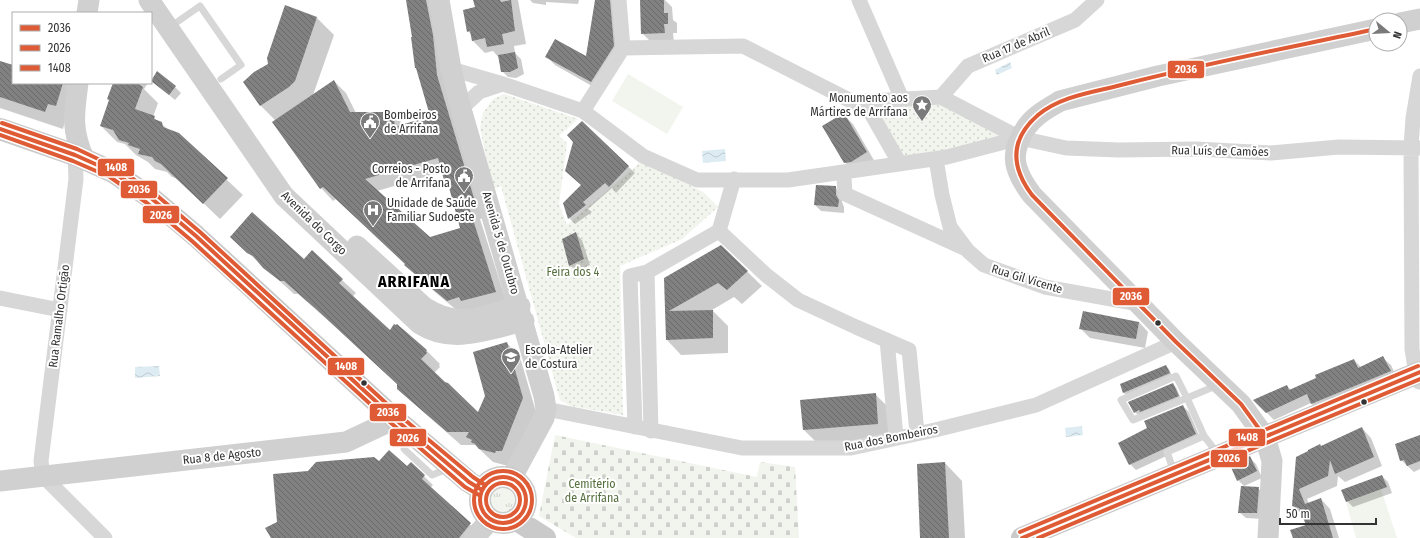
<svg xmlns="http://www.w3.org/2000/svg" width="1420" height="538" viewBox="0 0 1420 538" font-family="'Fira Sans Condensed',sans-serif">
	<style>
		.grass { fill: url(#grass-tufts) }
		.cemetery { fill: url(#cemetery-stones) }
		.park { fill: url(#park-dots) }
		.pitch { fill: #f1f5ed }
		.water { fill: url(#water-waves) }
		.shadow { fill: #0003; fill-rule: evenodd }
		.building { fill: url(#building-back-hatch); fill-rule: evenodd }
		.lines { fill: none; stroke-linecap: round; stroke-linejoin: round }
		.lane { stroke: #d7d7d7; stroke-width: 7 }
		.street { stroke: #d7d7d7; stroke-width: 15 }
		.secondary { stroke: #d0d0d0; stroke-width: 21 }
		.primary { stroke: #cacaca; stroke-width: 22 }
		.bus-1-casing { stroke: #fff; stroke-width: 7 }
		.bus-2-casing { stroke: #fff; stroke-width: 7 }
		.bus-3-casing { stroke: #fff; stroke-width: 7 }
		.bus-1 { stroke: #df5b35; stroke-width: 4 }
		.bus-2 { stroke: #df5b35; stroke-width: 4 }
		.bus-3 { stroke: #df5b35; stroke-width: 4 }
		.bus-dot { fill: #333; stroke: #fff; stroke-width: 1.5 }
		.labels { text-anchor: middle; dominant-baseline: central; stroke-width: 4; stroke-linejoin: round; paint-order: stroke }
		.street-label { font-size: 12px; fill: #333; stroke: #fff }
		.poi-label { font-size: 12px; fill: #333; stroke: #fff; text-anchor: start }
		.park-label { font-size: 12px; fill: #56703f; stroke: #fff }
		.district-label { font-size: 16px; font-weight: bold; letter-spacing: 1px; fill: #000; stroke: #fff }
		.line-badge { stroke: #fff; stroke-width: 1.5 }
		.badge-label { font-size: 11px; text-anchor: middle; font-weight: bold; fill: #fff }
	</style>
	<defs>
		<pattern id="grass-tufts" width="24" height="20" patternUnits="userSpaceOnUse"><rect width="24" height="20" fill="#f1f5ed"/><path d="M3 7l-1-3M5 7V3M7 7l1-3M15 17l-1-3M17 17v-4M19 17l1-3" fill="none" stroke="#cfd2cc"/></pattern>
		<pattern id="cemetery-stones" width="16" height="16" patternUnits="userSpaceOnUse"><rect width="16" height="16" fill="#f1f5ed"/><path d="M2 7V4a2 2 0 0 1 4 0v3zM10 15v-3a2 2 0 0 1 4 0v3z" fill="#cfd2cc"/></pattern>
		<pattern id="park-dots" width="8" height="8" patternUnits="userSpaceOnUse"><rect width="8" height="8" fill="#f1f5ed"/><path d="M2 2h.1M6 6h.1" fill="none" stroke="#cfd2cc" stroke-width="1.8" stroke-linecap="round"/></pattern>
		<pattern id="water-waves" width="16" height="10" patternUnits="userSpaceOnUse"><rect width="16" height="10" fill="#ddebf3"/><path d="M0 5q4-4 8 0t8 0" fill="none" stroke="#becad1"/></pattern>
		<pattern id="building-back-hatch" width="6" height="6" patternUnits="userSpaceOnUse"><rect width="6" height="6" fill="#818181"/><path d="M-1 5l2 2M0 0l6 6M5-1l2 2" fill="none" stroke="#6a6a6a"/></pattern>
	</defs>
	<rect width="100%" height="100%" fill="#fff"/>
	<path class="grass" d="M485 501a15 15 0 1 1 30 0a15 15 0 1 1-30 0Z"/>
	<path class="cemetery" d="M555 435 757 477 760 462 795 467 799 538H576L539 516Z"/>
	<path class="park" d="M504 94 578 119 559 136 567 143 559 204 567 225 642 161 703 192 718 207 682 239 620 266 623 415 571 406 560 400 501 186 493 189 480 128 483 113 493 99Z
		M942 100 1008 135 952 153 900 160 869 104Z"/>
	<path class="pitch" d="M628 74 683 107 667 134 612 101Z
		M1381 489 1397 538H1356L1346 502Z"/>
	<path class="water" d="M1010 62 1012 68 997 75 995 70Z
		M725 149 726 161 703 163 702 151Z
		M159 366 160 376 135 378V367Z
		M1082 426 1083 435 1066 437 1065 428Z"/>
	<path class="shadow" d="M407 0H437L488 217 480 219 507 304 460 313 417 277 406 264 336 199 333 201 321 188 273 122 276 121 260 105 270 64 317 18 334 35 313 95 334 81 346 93 356 113H392L404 125 431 117 418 70 416 68 413 38ZM442 172 444 180 449 184 462 229 430 239 377 191Z
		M474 0H518L526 44 514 46 515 53 521 59 524 74 516 78 508 77 502 71 499 58 493 51 485 53 473 41 472 35 468 31 476 8Z
		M530 0H579L578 4 546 2V5L533 3Z
		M596 0H622V55L599 90 555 65 547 57 586 58Z
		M641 0H665L672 7 673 20 677 23V33H673L674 42 652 43 642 33Z
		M0 62 13 66V83H74L63 129 0 108Z
		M151 80 175 87 181 93 175 100Z
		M114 83H148L144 89 158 103 153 117 169 130 178 134 243 195 220 219 178 179 172 177 167 172 155 169 148 162 136 155 125 144 117 142 101 126 110 100Z
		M844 115 853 124 875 162 854 172 845 162Z
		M582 123 635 173 616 193 612 188 588 209 592 212 575 224 569 218 564 203 583 186Z
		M835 187 841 194 842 202 844 207V213L821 211 815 205Z
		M576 234 582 240 590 265 576 271 570 265Z
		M721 246 762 286 742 304 734 297 712 310 728 326V353L681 355 667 340 665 279Z
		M245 250 304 261 342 280 356 293 352 297 390 332 397 325 427 351 440 364 439 365 440 367 434 373 478 414 507 343 520 357 536 412 508 466 493 462 475 445H461L412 402 398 388V385L330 322 298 294H294Z
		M1139 322 1148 332 1145 348 1090 338 1080 328Z
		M1383 358 1391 365 1397 378 1319 411 1311 403 1274 420 1254 400 1287 386 1291 390 1318 379 1354 360 1361 367Z
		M1166 366 1169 369 1172 376 1127 396 1124 393 1121 385Z
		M1173 384 1176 387 1181 399 1138 415 1135 412Z
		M875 394 893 412 895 441 821 447 804 430Z
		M1183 406 1189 412 1201 440 1136 470 1130 464 1148 429Z
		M1362 428 1371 438 1382 466 1345 482 1338 476 1337 486 1307 499 1309 504 1321 499 1330 509 1339 538H1294L1308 525 1303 515 1293 506 1297 457Z
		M1420 438V469L1414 472 1401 460Z
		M1250 458 1256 464 1262 478 1244 486 1238 480Z
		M380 463 407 467 424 476 433 485 430 488 479 533 475 538H272Z
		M945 463 962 481 965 538H921Z
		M1382 476 1388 482 1392 493 1353 507 1347 501Z
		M1258 488 1264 495 1263 519 1246 518 1239 512Z"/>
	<path class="building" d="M406 0H426L433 35 437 75 476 205 469 207 496 292 461 301 459 297 447 301 404 265 405 264 323 187 320 189 272 122 334 80 350 112H393L395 127 430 116 416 68H415L411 37H412ZM438 158 444 180H447L460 228 430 237 365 179Z
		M473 0H500L501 2 511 0 515 31 502 34 504 44 487 47 485 38 472 41 470 31 467 32 463 10 475 7Z
		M595 0H610L614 46 591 82 545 57 555 39 586 56Z
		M640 0H664V13H668V24H664L665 33 641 34Z
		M285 5 317 17 295 81 289 87 260 106 243 82 254 72 268 64 267 58Z
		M515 52 518 68 510 72H501L498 55Z
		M0 61 13 65V83H63L56 106 48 104 45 112 0 97Z
		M157 71 176 86 169 95 151 81Z
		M113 83H137L143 87 135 109 155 116 154 119 162 122 163 127 179 133 228 178 203 204 161 164 155 161 152 157 138 154 140 149 128 145 129 143 119 140 113 130 100 126 109 100 107 99Z
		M844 113 867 152 851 162 844 163 822 126Z
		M582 121 629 166 609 187 605 183 583 202 586 205 568 219 563 203 581 185 565 171 573 142 567 135Z
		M816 185 836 186V195L839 200 838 207 814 205Z
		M252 212 304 259 312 250 343 279 339 283 390 330 394 324 396 325 397 324 427 350 426 351 427 353 421 359 445 382 448 383 478 412 485 396 473 352 507 342 523 398 502 451H496L495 453 479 449 475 444 471 442 472 440 466 437 469 432H447L397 389V384L316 309 284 281H280L263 268 253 256 247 253 230 237Z
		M576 232 584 259 569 266 562 239Z
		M721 245 748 271 727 290 718 283 669 311 713 310V338L666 340 664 278Z
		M1083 311 1139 322 1136 339 1079 329Z
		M1383 356 1391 371 1311 404 1307 394 1266 413 1253 400 1287 385 1289 390 1316 378 1315 375 1354 359 1358 368Z
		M1166 365 1170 373 1123 393 1120 384Z
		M1173 383 1179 396 1140 412 1139 410 1134 413 1128 402Z
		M876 393 878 424 803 430 800 400Z
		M1183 405 1196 434 1129 465 1118 443 1147 428 1144 421Z
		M1362 427 1374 457 1335 474 1330 460 1328 476 1299 489 1305 504 1321 498 1333 538H1293L1290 530 1306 525 1299 508 1292 506 1296 457 1308 451V450L1320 444 1321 446Z
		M1420 435V461L1407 466 1404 460 1400 461 1395 444Z
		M389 450 407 466 411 462 425 475 422 479 471 523 459 538H271L265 528 277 522 273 474 308 471 316 462 374 457 379 461Z
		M1250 456 1257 471 1237 481 1230 465Z
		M945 462 949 538H920L917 464Z
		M1382 475 1387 487 1346 502 1341 490Z
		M1241 486 1259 487 1257 513H1238Z"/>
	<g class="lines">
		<path class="lane" d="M170 27 200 6 241 65 221 79
			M1176 376 1187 398 1133 420 1121 400Z
			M407 434 404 449 432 475 447 469
			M1218 454 1204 436 1187 398 1218 385
			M1174 472 1167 452 1204 436"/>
		<path class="street" d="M619 0 623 48
			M859 0 902 99
			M623 48 743 46 853 102 941 97 1020 138 1066 148 1119 150 1196 149 1271 153 1339 147 1420 148
			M451 69 503 84 583 111 643 156 697 180H788L947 157 1020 138
			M941 97 968 66 1075 20 1097 0
			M864 101 900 164
			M461 109 479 92 503 84
			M583 111 623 48
			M75 155 76 179 41 461 43 476 105 538
			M936 159 942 195 950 227 968 251 984 265 1045 287 1139 304
			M844 178 845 194 966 249
			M719 231 766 275 798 300 856 327 909 350 917 433
			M647 272 651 431
			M0 298 60 310
			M887 340 896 437
			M1419 382 1416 374 1412 349 1411 147 1413 118 1420 76
			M546 409 742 448H851L935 430 1036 405 1176 342
			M635 427 630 276 647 272 719 231 734 179"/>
		<path class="secondary" d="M149 0 284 196 420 324C452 345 489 329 524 321
			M439 0 451 69 461 109 544 396 546 409 544 418 511 479
			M87 13 89 0
			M1400 23 1420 19
			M78 83C74 114 71 129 84 159
			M357 246 424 307C459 330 483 316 520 306
			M0 481 346 442 395 419
			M474 538 491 519
			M1268 538 1272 461 1265 437 1241 404 1176 342 1032 195C1026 187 1020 178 1017 168 1011 151 1023 127 1037 116 1044 110 1052 106 1060 101L1158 76 1376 29"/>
		<path class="primary" d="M0 129 75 155 113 172 151 198 196 236 395 419 469 482 482 490
			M480 500a23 23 0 1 1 46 0a23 23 0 1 1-46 0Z
			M515 519 545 538
			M1022 538 1420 372"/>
		<g class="bus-1-casing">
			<path id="bus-1" d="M0 129 75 155 113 172 151 198 196 236 395 419 469 482 482 490
				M1265 437 1241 404 1176 342 1032 195C1011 167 1009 140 1038 115 1062 95 1096 92 1125 84 1208 63 1292 47 1376 29
				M480 500a23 23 0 1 1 46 0a23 23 0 1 1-46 0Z
				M1022 538 1420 372"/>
		</g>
		<g class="bus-2-casing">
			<path id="bus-2" d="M0 135 73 161 110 177 147 203 192 241 391 423 465 487 479 495
				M474 500a29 29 0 1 1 58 0a29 29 0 1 1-58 0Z
				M1038 538 1420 379"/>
		</g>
		<g class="bus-3-casing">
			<path id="bus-3" d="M2 123 77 149 115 167 154 193 200 232 399 415 473 477 485 485
				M486 500a17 17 0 1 1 34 0a17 17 0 1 1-34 0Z
				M1020 532 1418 366"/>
		</g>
		<use href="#bus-1" class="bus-1"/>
		<use href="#bus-2" class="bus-2"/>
		<use href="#bus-3" class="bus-3"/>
	</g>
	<defs>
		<g id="sight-pin" transform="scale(1)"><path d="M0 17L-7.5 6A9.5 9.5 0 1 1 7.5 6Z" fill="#7a7a7a" stroke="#fff"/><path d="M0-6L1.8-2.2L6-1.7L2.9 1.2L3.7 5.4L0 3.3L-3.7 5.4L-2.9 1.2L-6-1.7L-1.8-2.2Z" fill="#fff"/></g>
		<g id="civic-pin" transform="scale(1)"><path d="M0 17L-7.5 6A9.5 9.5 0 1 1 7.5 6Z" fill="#7a7a7a" stroke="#fff"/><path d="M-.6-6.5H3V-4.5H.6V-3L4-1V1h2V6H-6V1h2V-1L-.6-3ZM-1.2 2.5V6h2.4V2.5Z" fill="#fff"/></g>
		<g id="hospital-pin" transform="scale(1)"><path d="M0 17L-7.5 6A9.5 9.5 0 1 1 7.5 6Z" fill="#7a7a7a" stroke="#fff"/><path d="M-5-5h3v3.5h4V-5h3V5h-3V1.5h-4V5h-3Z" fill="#fff"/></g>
		<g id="school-pin" transform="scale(1)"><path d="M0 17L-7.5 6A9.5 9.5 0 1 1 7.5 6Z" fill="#7a7a7a" stroke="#fff"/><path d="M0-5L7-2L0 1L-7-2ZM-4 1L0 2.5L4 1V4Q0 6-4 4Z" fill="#fff"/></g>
	</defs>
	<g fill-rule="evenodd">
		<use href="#sight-pin" x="922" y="105"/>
		<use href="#civic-pin" x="370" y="122"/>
		<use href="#civic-pin" x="464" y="176"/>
		<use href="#hospital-pin" x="373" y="210"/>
		<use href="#school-pin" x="511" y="357"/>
	</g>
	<g class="bus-dot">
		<circle cx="1158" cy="323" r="3.5"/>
		<circle cx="364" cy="383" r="3.5"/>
		<circle cx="1364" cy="402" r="3.5"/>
	</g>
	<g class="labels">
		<g class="street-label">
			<text transform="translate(1016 45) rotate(-23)">Rua 17 de Abril</text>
			<text transform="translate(1220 151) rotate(1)">Rua Luís de Camões</text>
			<text transform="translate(314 223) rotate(44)">Avenida do Corgo</text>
			<text transform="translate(501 243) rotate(74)">Avenida 5 de Outubro</text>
			<text transform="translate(1027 279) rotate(17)">Rua Gil Vicente</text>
			<text transform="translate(59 316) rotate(-83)">Rua Ramalho Ortigão</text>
			<text transform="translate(891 438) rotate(-11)">Rua dos Bombeiros</text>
			<text transform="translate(222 456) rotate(-6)">Rua 8 de Agosto</text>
		</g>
		<g class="poi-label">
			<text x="908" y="98" text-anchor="end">Monumento aos<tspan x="908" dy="14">Mártires de Arrifana</tspan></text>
			<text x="384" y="115">Bombeiros<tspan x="384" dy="14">de Arrifana</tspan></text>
			<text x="450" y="169" text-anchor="end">Correios - Posto<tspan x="450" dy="14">de Arrifana</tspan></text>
			<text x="387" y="203">Unidade de Saúde<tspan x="387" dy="14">Familiar Sudoeste</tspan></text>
			<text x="525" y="350">Escola-Atelier<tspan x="525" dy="14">de Costura</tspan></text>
		</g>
		<g class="park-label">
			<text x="573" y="272">Feira dos 4</text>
			<text x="592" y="484">Cemitério<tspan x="592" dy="14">de Arrifana</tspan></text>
		</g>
		<g class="district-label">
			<text x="414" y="281">ARRIFANA</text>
		</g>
	</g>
	<g class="line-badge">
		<rect x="1167" y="60" width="38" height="19" rx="4" fill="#df5b35"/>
		<rect x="97" y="158" width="38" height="19" rx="4" fill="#df5b35"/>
		<rect x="120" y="180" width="38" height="19" rx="4" fill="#df5b35"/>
		<rect x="142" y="205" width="38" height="19" rx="4" fill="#df5b35"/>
		<rect x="1112" y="287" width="38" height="19" rx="4" fill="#df5b35"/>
		<rect x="327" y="357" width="38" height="19" rx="4" fill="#df5b35"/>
		<rect x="369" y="403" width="38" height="19" rx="4" fill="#df5b35"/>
		<rect x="1228" y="428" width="38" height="19" rx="4" fill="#df5b35"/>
		<rect x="389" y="428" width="38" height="19" rx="4" fill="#df5b35"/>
		<rect x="1210" y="449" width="38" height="19" rx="4" fill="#df5b35"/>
	</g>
	<g class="badge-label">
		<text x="1186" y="73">2036</text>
		<text x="116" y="171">1408</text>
		<text x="139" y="193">2036</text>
		<text x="161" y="219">2026</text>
		<text x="1131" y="300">2036</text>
		<text x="346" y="370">1408</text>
		<text x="388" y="416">2036</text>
		<text x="1247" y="441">1408</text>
		<text x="408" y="442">2026</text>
		<text x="1229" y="462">2026</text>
	</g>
	<rect x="12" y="12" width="140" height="72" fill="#ffffff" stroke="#adadad"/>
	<rect x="20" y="25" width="20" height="6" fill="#df5b35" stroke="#adadad"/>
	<text x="48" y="32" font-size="12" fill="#333333">2036</text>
	<rect x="20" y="45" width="20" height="6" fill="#df5b35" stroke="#adadad"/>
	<text x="48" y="52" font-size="12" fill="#333333">2026</text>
	<rect x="20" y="65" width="20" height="6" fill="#df5b35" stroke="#adadad"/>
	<text x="48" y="72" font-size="12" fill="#333333">1408</text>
	<g transform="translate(1388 32) rotate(108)"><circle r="19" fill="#ffffff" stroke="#adadad"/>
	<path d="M0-3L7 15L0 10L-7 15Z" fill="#7a7a7a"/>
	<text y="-6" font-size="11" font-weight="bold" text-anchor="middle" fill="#333333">N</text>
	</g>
	<path d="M1280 518v6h96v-6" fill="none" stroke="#333333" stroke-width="2"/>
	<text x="1286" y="518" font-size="12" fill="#333333" stroke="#ffffff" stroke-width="3" paint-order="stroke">50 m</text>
</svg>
